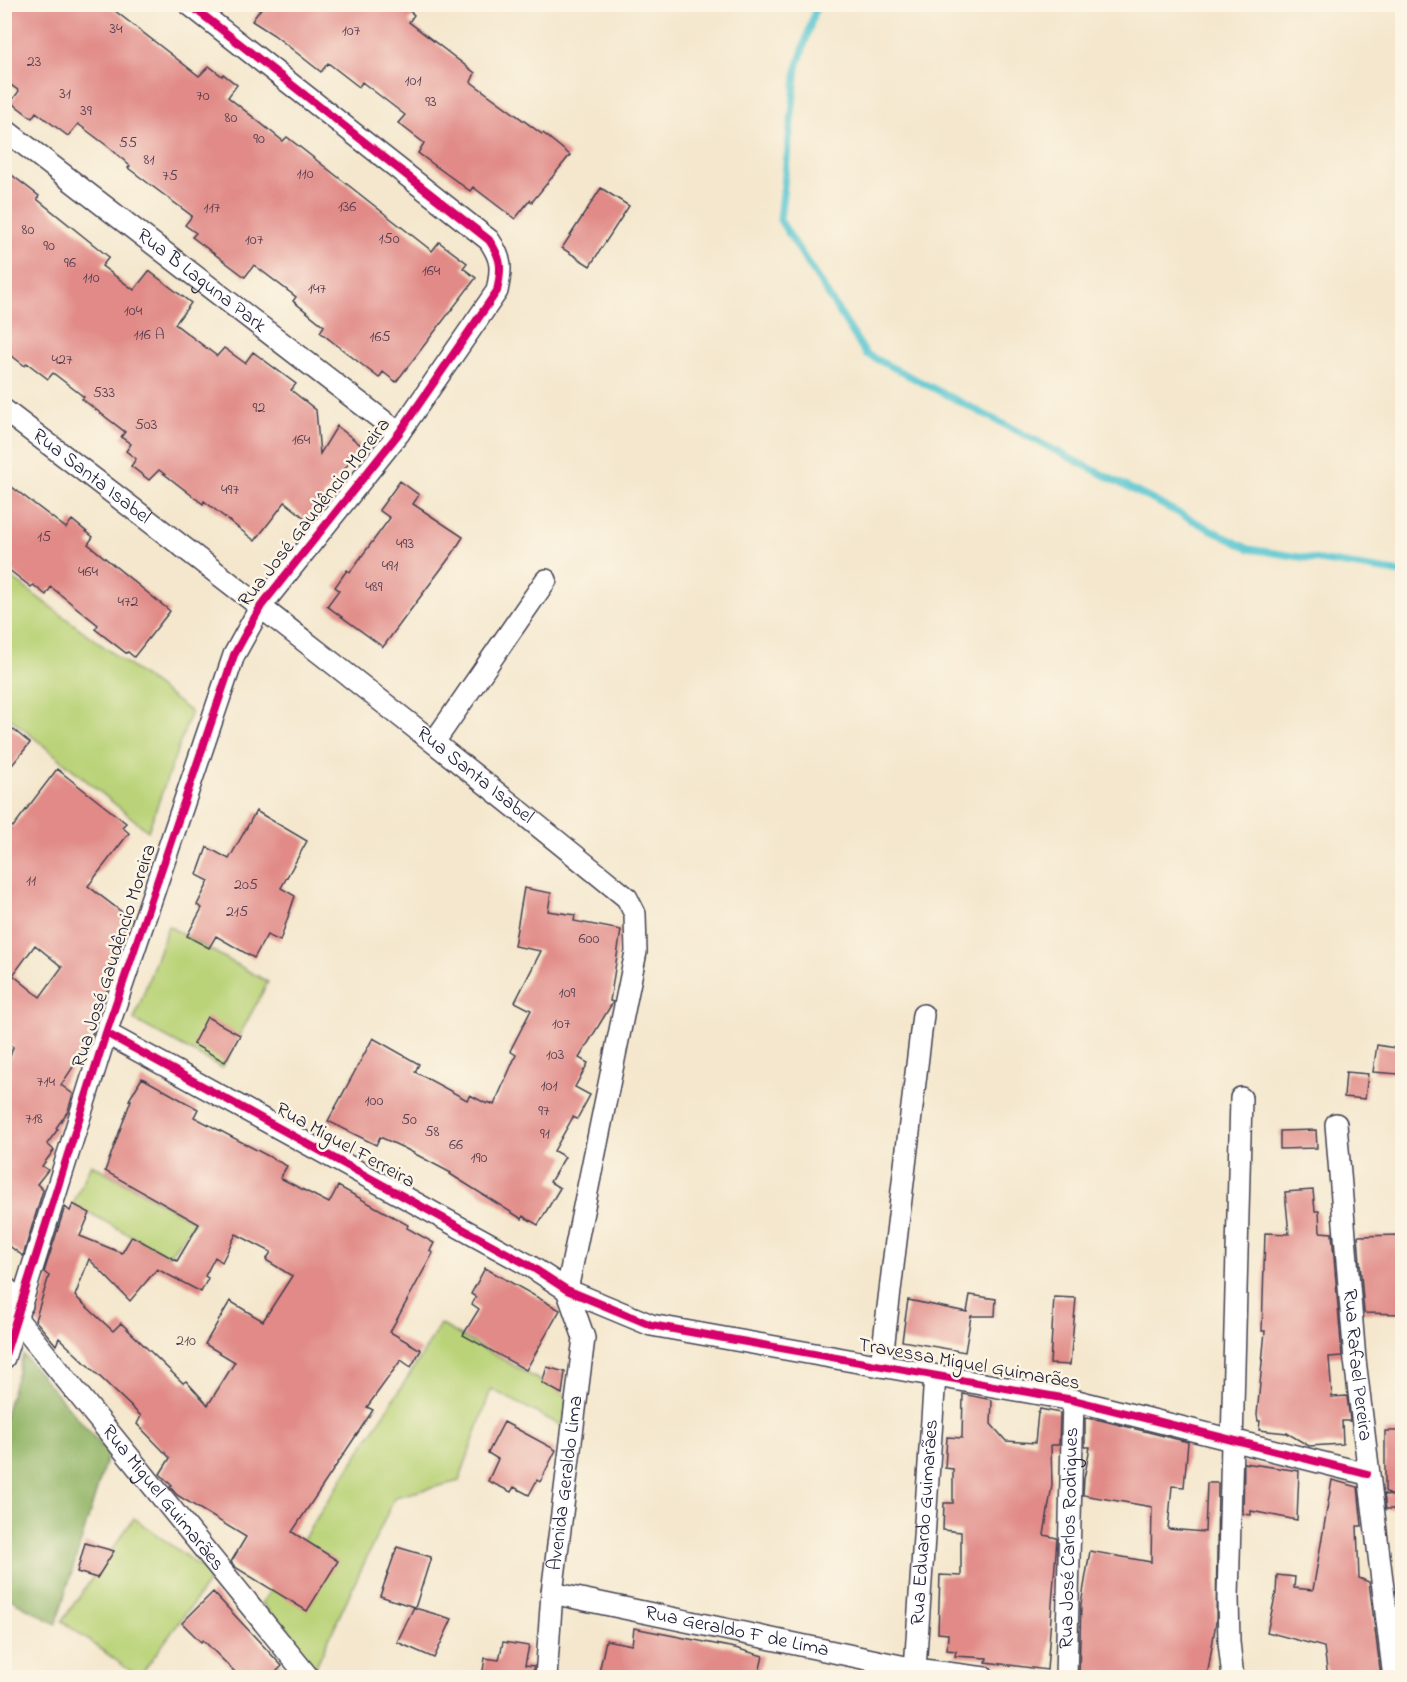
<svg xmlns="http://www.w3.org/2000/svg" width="1407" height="1682" viewBox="0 0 1407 1682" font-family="'Indie Flower',sans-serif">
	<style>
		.green { fill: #bad378; stroke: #6e7a5a; stroke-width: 1.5 }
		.forest { fill: #93b568; stroke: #5a6c52; stroke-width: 1.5 }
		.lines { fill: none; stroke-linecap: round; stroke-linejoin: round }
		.stream { stroke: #59c6d1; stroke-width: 7 }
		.building { fill: #e18a87; fill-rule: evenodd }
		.minor-casing { stroke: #424051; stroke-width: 24 }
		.minor { stroke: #fff; stroke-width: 21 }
		.cycleway-casing { stroke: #fcf5e5; stroke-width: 11 }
		.cycleway { stroke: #d6006c; stroke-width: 8 }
		.labels { text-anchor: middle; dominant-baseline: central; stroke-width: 5; stroke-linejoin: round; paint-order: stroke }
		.number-label { font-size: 16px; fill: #523c4e }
		.street-label { font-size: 20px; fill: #22223b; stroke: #fcf5e5 }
	</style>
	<rect width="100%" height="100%" fill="#fcf5e5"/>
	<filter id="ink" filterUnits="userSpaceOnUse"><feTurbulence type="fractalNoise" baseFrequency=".0167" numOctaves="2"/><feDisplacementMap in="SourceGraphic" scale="12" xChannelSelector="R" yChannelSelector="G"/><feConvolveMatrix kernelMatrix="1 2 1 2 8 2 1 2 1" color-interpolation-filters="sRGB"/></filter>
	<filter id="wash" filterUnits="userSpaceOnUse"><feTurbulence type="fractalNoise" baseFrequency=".008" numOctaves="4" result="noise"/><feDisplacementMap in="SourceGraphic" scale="24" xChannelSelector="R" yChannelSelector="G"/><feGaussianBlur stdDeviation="1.35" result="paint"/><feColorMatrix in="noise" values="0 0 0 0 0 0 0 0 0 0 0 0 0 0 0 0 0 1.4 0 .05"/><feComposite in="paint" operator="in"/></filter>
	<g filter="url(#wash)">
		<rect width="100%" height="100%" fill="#f4e7cd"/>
		<path class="green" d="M4 572 191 712 148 831 5 714Z
			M168 926 268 982 222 1068 134 1020Z
			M91 1164 195 1222 168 1256 73 1204Z
			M440 1324 567 1396 564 1427 491 1389 459 1481 395 1497 315 1668 262 1603 424 1352Z
			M134 1518 213 1576 139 1677 62 1621Z"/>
		<path class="forest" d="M23 1355 108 1453 56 1624 5 1596V1414Z"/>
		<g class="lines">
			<path class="stream" d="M817 4 797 68 780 220 866 354 1249 549 1402 573"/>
		</g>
		<g id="blocks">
			<path class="building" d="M4 4H106L199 76 209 66 222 76 223 74 237 85 228 97 283 141 287 137 432 251 439 242 467 263 463 268 476 278 396 382 383 372 379 378 320 332 324 326 293 301 296 297 254 265 245 277 192 237 196 233 185 225 192 216 128 168 130 166 110 148 78 124 68 136 36 112 32 118 11 102 19 91 4 80Z
				M264 4H401L414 15 409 22 475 73 471 82 542 134 543 133 570 155 532 202 530 200 515 219 473 187 470 191 418 153 424 143 398 123 405 115 362 82 359 87 328 63 321 72 274 35 252 21Z
				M4 169 39 196 37 199 109 257 102 266 134 290 149 271 191 303 175 324 217 356 224 348 245 363 253 352 296 384 291 390 316 410 320 454 337 426 362 446 323 497 328 501 311 523 285 502 255 541 204 501 203 504 159 470 149 480 131 466 136 459 126 451 131 444 121 437 125 432 82 399 84 397 53 373 48 379 27 363 25 366 4 350Z
				M601 188 629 206 590 266 562 248Z
				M4 481 66 528 72 520 93 537 88 544 170 611 134 657 128 652 126 653 95 629 98 625 51 587 46 595 33 585 31 587 4 566Z
				M400 481 419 495 413 504 463 537 453 553 383 647 327 606 339 590 335 587 347 570 350 572 390 518 379 510Z
				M4 722 30 743 4 775Z
				M57 769 126 823 122 827 129 833 88 886 131 919 117 939 123 944 113 959 117 962 107 978 110 981 103 1001 93 1015 97 1019 89 1043 61 1085 73 1094 68 1111 56 1128 58 1129 47 1144 54 1150 42 1166 48 1170 37 1184 43 1190 23 1256 4 1242V1076L13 1047 4 1041V820L13 827ZM35 945 62 967 40 997 13 975Z
				M256 811 307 841 281 888 295 896 280 941 267 935 254 958 216 936 209 948 187 936 202 908 197 905 209 881 197 875 207 847 229 859Z
				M524 888 551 893 548 911 575 915 574 921 621 930 610 1001 613 1002 579 1058 588 1063 575 1087 590 1095 577 1119 573 1117 554 1151 565 1157 550 1182 560 1188 538 1225 523 1216 522 1219 450 1174 451 1173 404 1148 380 1137 376 1145 328 1121 373 1038 419 1064 415 1072 467 1100 470 1095 487 1104 488 1102 494 1105 516 1055 510 1051 531 1010 515 1002 541 951 514 946Z
				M207 1017 240 1035 225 1062 193 1044Z
				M1377 1045 1400 1049 1399 1074 1373 1072Z
				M1346 1072 1368 1074 1365 1099 1344 1097Z
				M142 1078 198 1109 194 1117 287 1166 280 1178 329 1203 338 1186 408 1225 407 1228 434 1243 430 1251 433 1253 390 1332 421 1350 411 1367 401 1360 367 1407 373 1410 292 1532 338 1561 307 1611 235 1567 231 1562 246 1537 177 1495 170 1487 172 1486 160 1474 170 1458 137 1424 141 1416 59 1338 56 1345 35 1320 49 1276 44 1272 65 1207 70 1211 73 1204 90 1213 80 1236 122 1253 132 1236 177 1261 199 1224 105 1171 131 1100H129ZM236 1234 271 1252 266 1260 292 1276 263 1321 230 1301 205 1344 235 1362 208 1405 186 1381 183 1383 121 1323 113 1331 75 1296 89 1259 130 1301 157 1269 201 1292 208 1278 205 1276 215 1257 222 1262Z
				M1316 1130 1317 1148 1280 1149V1131Z
				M1313 1190 1315 1211H1319L1320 1232 1332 1233 1342 1356 1329 1357 1332 1397 1347 1396 1350 1421H1342L1343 1444 1309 1446 1287 1433 1259 1430 1260 1421H1258L1257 1415 1265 1331H1262L1265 1233 1289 1234 1285 1192Z
				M1402 1235V1314L1364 1313 1358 1236Z
				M485 1268 560 1310 526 1370 463 1335 479 1309 472 1304 476 1297 471 1294Z
				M970 1295 996 1299 995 1316H971L965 1352 902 1341 908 1300 967 1312Z
				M1054 1297 1076 1298 1070 1365 1050 1364Z
				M547 1367 565 1372 562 1394 542 1383Z
				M963 1394 992 1400 991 1424 1006 1441 1035 1443 1038 1413H1039L1040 1409 1060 1413 1059 1445H1051L1052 1485 1044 1535 1057 1538 1047 1670 986 1662 987 1658 955 1656 956 1651 947 1650 948 1634 938 1633 940 1575 961 1576V1532L943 1530 944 1503H953V1469L945 1468 947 1437 962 1438Z
				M1085 1418 1100 1420 1188 1442 1184 1487 1172 1486 1168 1529 1205 1532 1207 1483H1218L1216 1622 1207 1677H1082V1676L1079 1675 1081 1604 1090 1551 1151 1562 1152 1507 1083 1495 1084 1479 1090 1447H1085Z
				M504 1422 556 1450 540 1482 537 1480 529 1495 514 1487 511 1492 488 1481 498 1459 488 1453Z
				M1385 1431H1402V1509H1386L1384 1494 1392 1496 1385 1491Z
				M1244 1463 1299 1471 1297 1520 1251 1511V1515L1243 1514Z
				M1332 1480 1358 1487 1362 1526H1357L1359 1578 1369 1582 1381 1677H1328L1324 1647 1267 1632 1276 1593 1277 1575 1295 1577 1294 1588 1313 1590Z
				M85 1543 114 1551 97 1578 77 1572Z
				M397 1547 431 1557 415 1608 452 1619 434 1658 397 1642 414 1607 380 1596Z
				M213 1592 282 1666 271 1677H240L203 1640 201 1642 182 1623Z
				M634 1628 735 1648 763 1656 758 1677H598L606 1640 632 1645Z
				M503 1642 529 1646 525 1665 534 1666 533 1677H482L485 1658 499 1660Z"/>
		</g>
	</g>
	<g filter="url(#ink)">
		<use href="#blocks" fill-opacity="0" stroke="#424051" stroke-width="1.5"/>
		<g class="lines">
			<g class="minor-casing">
				<g id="minor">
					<path id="s1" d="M4 129 399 433"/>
					<path id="s2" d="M4 410C214 570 423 731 627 898L635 914 636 952 567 1290"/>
					<path d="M434 742 546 580"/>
					<path d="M106 1033 530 1266 567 1290 651 1325 1073 1400 1367 1474"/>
					<path id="s3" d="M1336 1124 1355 1360 1394 1678"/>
					<path d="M4 1286 22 1305"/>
					<path id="s4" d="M17 1319 309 1678"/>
					<path d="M4 1358 106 1033 234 655 261 606 399 433 497 291C502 268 502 259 489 240L189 4"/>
					<path d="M881 1366 923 1015"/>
					<path id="s5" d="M552 1593 915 1669 985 1678"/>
					<path id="s6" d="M915 1669 935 1376"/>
					<path id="s7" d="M546 1678 552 1593 584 1338 567 1290"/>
					<path id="s8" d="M1066 1678 1073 1400"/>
					<path d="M1233 1678 1229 1642 1228 1598 1241 1098"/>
				</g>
			</g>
			<use href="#minor" class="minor"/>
			<g class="cycleway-casing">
				<path id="cycleway" d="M106 1033 530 1266 567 1290 651 1325 1073 1400 1367 1474
					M4 1358 106 1033 234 655 261 606 399 433 497 291C502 268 502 259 489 240L189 4"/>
			</g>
			<use href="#cycleway" class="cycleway"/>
		</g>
	</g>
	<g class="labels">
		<g class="number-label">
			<text x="116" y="29">34</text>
			<text x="351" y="31">107</text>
			<text x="34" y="62">23</text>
			<text x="413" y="81">101</text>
			<text x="65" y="94">31</text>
			<text x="203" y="96">70</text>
			<text x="431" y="102">93</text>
			<text x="86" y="111">39</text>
			<text x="231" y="118">80</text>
			<text x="259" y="139">90</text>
			<text x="128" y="143">55</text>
			<text x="149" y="160">81</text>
			<text x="305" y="174">110</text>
			<text x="170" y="176">75</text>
			<text x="347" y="207">136</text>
			<text x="212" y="208">117</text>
			<text x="28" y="230">80</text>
			<text x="389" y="239">150</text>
			<text x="254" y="240">107</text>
			<text x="49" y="246">90</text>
			<text x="70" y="263">96</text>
			<text x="431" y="271">164</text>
			<text x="91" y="278">110</text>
			<text x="317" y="289">147</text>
			<text x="133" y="311">104</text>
			<text x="149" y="335">116 A</text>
			<text x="380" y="337">165</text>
			<text x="62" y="360">427</text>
			<text x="104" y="393">533</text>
			<text x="259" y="408">92</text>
			<text x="146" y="425">503</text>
			<text x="301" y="440">164</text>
			<text x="230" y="490">497</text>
			<text x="44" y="537">15</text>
			<text x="405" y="544">493</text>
			<text x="390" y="566">491</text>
			<text x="88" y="572">464</text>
			<text x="374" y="587">489</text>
			<text x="128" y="602">472</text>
			<text x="31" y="881">11</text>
			<text x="246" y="885">205</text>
			<text x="237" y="912">215</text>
			<text x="589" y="939">600</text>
			<text x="567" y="993">109</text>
			<text x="561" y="1024">107</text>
			<text x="555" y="1055">103</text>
			<text x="46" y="1082">714</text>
			<text x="549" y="1086">101</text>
			<text x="374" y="1101">100</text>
			<text x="544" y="1111">97</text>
			<text x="34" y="1119">718</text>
			<text x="409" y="1120">50</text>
			<text x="432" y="1132">58</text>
			<text x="545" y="1134">91</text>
			<text x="456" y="1145">66</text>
			<text x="479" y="1158">190</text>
			<text x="186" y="1341">210</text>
		</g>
		<g class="street-label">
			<text stroke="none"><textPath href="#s1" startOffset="249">Rua B Laguna Park</textPath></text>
			<text stroke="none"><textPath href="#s2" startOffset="110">Rua Santa Isabel</textPath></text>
			<text transform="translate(315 513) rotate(-52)">Rua José Gaudêncio Moreira</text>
			<text stroke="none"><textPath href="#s2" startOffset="596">Rua Santa Isabel</textPath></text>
			<text transform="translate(115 956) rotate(-72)">Rua José Gaudêncio Moreira</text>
			<text transform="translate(345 1146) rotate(29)">Rua Miguel Ferreira</text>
			<text transform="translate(969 1365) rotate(10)">Travessa Miguel Guimarães</text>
			<text stroke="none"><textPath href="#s3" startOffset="242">Rua Rafael Pereira</textPath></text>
			<text stroke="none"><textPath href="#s7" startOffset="196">Avenida Geraldo Lima</textPath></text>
			<text stroke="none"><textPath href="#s4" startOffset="231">Rua Miguel Guimarães</textPath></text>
			<text stroke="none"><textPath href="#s6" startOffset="147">Rua Eduardo Guimarães</textPath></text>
			<text stroke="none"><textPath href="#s8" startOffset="140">Rua José Carlos Rodrigues</textPath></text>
			<text stroke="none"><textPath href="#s5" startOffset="189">Rua Geraldo F de Lima</textPath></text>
		</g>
	</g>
	<rect width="1407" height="1682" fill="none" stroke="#fcf5e5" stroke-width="24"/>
</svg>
